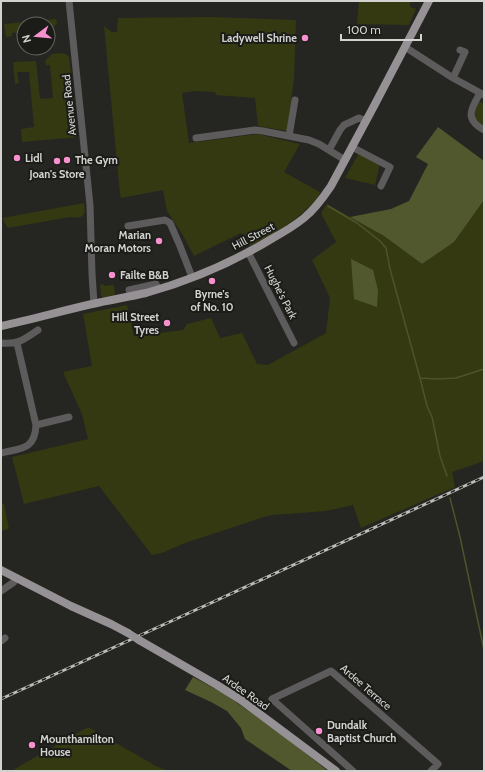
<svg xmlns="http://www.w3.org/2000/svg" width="485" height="772" viewBox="0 0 485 772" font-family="Cabin,sans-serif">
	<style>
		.green { fill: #343911 }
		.forest { fill: #52582e }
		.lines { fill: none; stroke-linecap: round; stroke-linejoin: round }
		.stream { stroke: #4d532a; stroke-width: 1.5 }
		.minor { stroke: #5e5b5d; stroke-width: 7 }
		.major { stroke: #969194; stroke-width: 8 }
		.rail-casing { stroke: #bbbcb9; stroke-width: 3 }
		.rail { stroke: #1b1c18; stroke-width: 1.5; stroke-dasharray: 4.5; stroke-linecap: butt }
		.major-bridge { stroke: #969194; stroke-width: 8 }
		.poi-dot { fill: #f790cd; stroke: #1b1c18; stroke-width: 1.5 }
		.labels { text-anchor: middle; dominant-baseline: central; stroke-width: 4; stroke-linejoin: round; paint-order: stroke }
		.poi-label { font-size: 11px; font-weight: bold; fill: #d2d3d0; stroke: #1b1c18; text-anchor: start }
		.street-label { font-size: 11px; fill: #d2d3d0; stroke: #1b1c18 }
	</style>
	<rect width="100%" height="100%" fill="#252621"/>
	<path class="green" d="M359 1H410V7L416 9 409 25 357 24Z
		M211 17 296 20 294 79 287 131 258 126 255 98 216 95 215 92 196 91 182 93 189 143 257 134 300 144 284 172 320 192C318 199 314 202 309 207 292 224 271 235 250 246L241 233 194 256 181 232 167 211 163 190 121 198 120 194 104 26 112 32H117L118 18Z
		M56 19 57 24 52 28 48 29V24H24V32L12 33V36L6 37 4 24Z
		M63 53 67 55 69 57 75 108C72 113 72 122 74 128 75 132 77 133 78 137L22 142 21 129 34 127 29 72H17L19 83 15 84 13 62 36 61 40 99 53 98 50 65H46L45 61 52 54Z
		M479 101 484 104V127L476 120 473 115Z
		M359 153 380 164 375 185 345 178Z
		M484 200V461L452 472 455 487 361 528 353 505 326 511 273 515 264 517 185 543 162 553 152 555 99 486 24 504 12 457 88 439 82 414 63 372 92 366 83 314 127 305 134 336 183 330 187 324 211 318 220 338 242 333 257 364 268 365 326 333 330 298 312 260 336 242 321 213 327 204 384 236 422 264 454 242Z
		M84 203C86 216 84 219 70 217L8 228 2 218Z
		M103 284 104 286 114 285 115 295 104 298 101 296 100 285Z
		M1 504H4L9 529 1 531Z
		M88 727 156 766 168 771H11Z"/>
	<path class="forest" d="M438 127 484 161V200L454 242 422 264 384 236 350 217 391 209 409 201 428 164 416 157Z
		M351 259 373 270 378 290 377 307 354 299Z
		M193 677 223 693 276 730 328 771H292L245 739 241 728 227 711 211 702 185 690Z"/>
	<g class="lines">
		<path class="stream" d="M328 206 357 223 380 241 386 248 390 269 420 378 427 406 432 417 440 456 447 476
			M420 378 437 379 456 378 484 369
			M450 498 460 537 484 650"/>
		<path class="minor" d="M69 1 90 205 92 274 94 304
			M405 47 453 78 484 95
			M453 78 465 52 460 50
			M480 93C471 109 464 119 484 130
			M289 136 295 100
			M196 138 255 130 263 131 309 140 319 144 345 160
			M352 147 390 167 381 186
			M329 150 340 130 344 125 359 118 366 121
			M128 226 165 220 170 223 180 246 192 277
			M248 252 294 343
			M129 290 156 284 158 289
			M1 343C18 345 25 339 38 330
			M36 425 69 417
			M1 453C21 448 35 450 36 425L17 343
			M1 591 14 582 16 578
			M1 641 5 638
			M353 771 272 699 331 671 438 764 431 771"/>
		<path class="major" d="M1 326C32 319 62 311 92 304 110 300 128 297 146 293 189 281 235 261 273 238 284 232 294 226 304 218 315 209 323 198 331 186L374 106 429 1
			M1 570 71 606 111 624 128 633
			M139 640 217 685 241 700 336 771"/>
		<g class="rail-casing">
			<path id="rail" d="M1 699 213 602 484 477"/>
		</g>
		<use href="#rail" class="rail"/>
		<path class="major-bridge" d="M128 633 139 640"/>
	</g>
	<g class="poi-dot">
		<circle cx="305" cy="38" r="4"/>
		<circle cx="17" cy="158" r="4"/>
		<circle cx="67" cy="160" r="4"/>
		<circle cx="57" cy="161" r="4"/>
		<circle cx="159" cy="241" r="4"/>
		<circle cx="112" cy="275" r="4"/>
		<circle cx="212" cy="281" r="4"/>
		<circle cx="167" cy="323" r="4"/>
		<circle cx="319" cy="731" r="4"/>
		<circle cx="32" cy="745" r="4"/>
	</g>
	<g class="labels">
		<g class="poi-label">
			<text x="297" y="38" text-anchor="end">Ladywell Shrine</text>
			<text x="25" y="158">Lidl</text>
			<text x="75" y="160">The Gym</text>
			<text x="57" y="174" text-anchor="middle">Joan's Store</text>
			<text x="151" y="235" text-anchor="end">Marian<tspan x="151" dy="13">Moran Motors</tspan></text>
			<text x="120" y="275">Failte B&amp;B</text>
			<text x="212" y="294" text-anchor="middle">Byrne's<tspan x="212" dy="13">of No. 10</tspan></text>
			<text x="159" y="317" text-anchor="end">Hill Street<tspan x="159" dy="13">Tyres</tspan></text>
			<text x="327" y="725">Dundalk<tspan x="327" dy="13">Baptist Church</tspan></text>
			<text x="40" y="739">Mounthamilton<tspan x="40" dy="13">House</tspan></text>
		</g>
		<g class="street-label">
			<text transform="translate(69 105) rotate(-96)">Avenue Road</text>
			<text transform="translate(253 236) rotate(-28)">Hill Street</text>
			<text transform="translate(281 292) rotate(63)">Hughe's Park</text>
			<text transform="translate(366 687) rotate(41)">Ardee Terrace</text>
			<text transform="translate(246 692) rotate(35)">Ardee Road</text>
		</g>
	</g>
	<rect width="485" height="772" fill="none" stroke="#d2d3d0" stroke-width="4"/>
	<g transform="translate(36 36) rotate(254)"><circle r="19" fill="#1b1c18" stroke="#646562"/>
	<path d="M0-3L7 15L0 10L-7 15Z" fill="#f790cd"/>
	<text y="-6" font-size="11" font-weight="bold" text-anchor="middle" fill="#d2d3d0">N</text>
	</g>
	<path d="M341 34v6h80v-6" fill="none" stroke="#d2d3d0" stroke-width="2"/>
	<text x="347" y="34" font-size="12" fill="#d2d3d0" stroke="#1b1c18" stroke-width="3" paint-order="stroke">100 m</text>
</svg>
